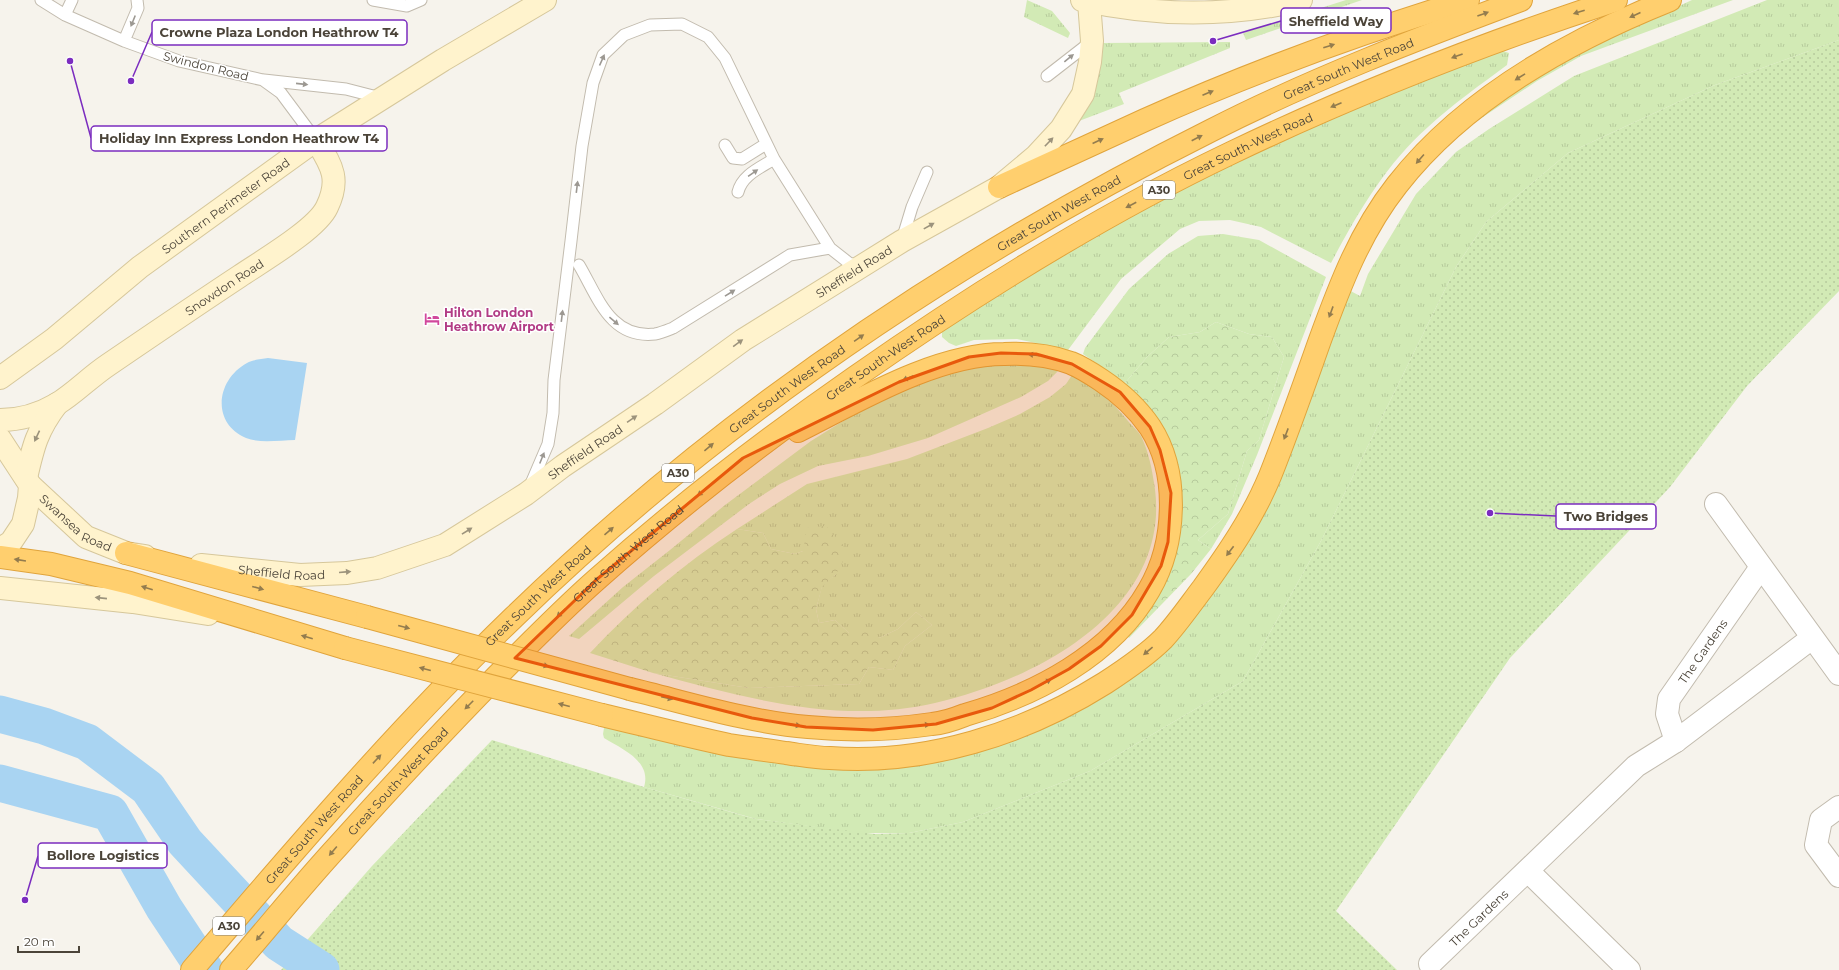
<svg xmlns="http://www.w3.org/2000/svg" width="1839" height="970" viewBox="0 0 1839 970" font-family="Montserrat,sans-serif">
	<style>
		.grass { fill: url(#grass-tufts) }
		.forest { fill: url(#forest-crowns) }
		.park { fill: url(#park-dots) }
		.water { fill: #a9d4f2 }
		.lines { fill: none; stroke-linecap: round; stroke-linejoin: round }
		.river { stroke: #a9d4f2; stroke-width: 37 }
		.lane-casing { stroke: #c2bbae; stroke-width: 13 }
		.street-casing { stroke: #c2bbae; stroke-width: 24 }
		.secondary-casing { stroke: #d6c79b; stroke-width: 24 }
		.highway-casing { stroke: #e0a43c; stroke-width: 24 }
		.lane { stroke: #fff; stroke-width: 11 }
		.street { stroke: #fff; stroke-width: 22 }
		.secondary { stroke: #fff3cd; stroke-width: 22 }
		.highway { stroke: #ffcf6e; stroke-width: 22 }
		.highway-bridge-casing { stroke: #e0a43c; stroke-width: 24; stroke-linecap: butt }
		.highway-bridge { stroke: #ffcf6e; stroke-width: 22 }
		.oneway { fill: #937c4e }
		.oneway2 { fill: #9c9892 }
		.oneway3 { fill: #9c937c }
		.marked { fill: #e8590c; fill-opacity: 0.2; stroke: #e8590c; stroke-width: 3; stroke-linejoin: round }
		.labels { text-anchor: middle; dominant-baseline: central; stroke-width: 3; stroke-linejoin: round; paint-order: stroke }
		.shield { fill: #fff; stroke: #817c74; stroke-width: 1 }
		.shield-label { font-size: 11px; font-weight: bold; fill: #4b4439 }
		.street-label { font-size: 12px; fill: #4b4439; stroke: #fff }
		.hotel-label { font-size: 12px; font-weight: bold; fill: #b23c85; stroke: #fff; text-anchor: start }
		.leader { fill: none; stroke: #7b2cbf; stroke-width: 1.5 }
		.callout-dot { fill: #7b2cbf; stroke: #fff; stroke-width: 1.5 }
		.callout { fill: #fff; stroke: #7b2cbf; stroke-width: 1.5 }
		.callout-label { font-size: 13px; text-anchor: middle; font-weight: bold; fill: #4b4439 }
	</style>
	<defs>
		<pattern id="grass-tufts" width="24" height="20" patternUnits="userSpaceOnUse"><rect width="24" height="20" fill="#d2eab5"/><path d="M3 7l-1-3M5 7V3M7 7l1-3M15 17l-1-3M17 17v-4M19 17l1-3" fill="none" stroke="#b6ca9c"/></pattern>
		<pattern id="forest-crowns" width="20" height="18" patternUnits="userSpaceOnUse"><rect width="20" height="18" fill="#d2eab5"/><path d="M2 6a3 3 0 1 1 6 0M12 15a3 3 0 1 1 6 0" fill="none" stroke="#b6ca9c"/></pattern>
		<pattern id="park-dots" width="8" height="8" patternUnits="userSpaceOnUse"><rect width="8" height="8" fill="#d2eab5"/><path d="M2 2h.1M6 6h.1" fill="none" stroke="#b6ca9c" stroke-width="1.8" stroke-linecap="round"/></pattern>
	</defs>
	<rect width="100%" height="100%" fill="#f6f3ec"/>
	<path class="grass" d="M1027 0 1052 11 1070 33 1068 38 1024 17Z
		M1346 0H1362L1246 40 1243 33Z
		M1692 0H1733L1581 56 1537 81 1471 125 1423 169 1390 212 1355 276 1386 211 1444 141 1543 69Z
		M1767 0H1839V40L1715 85 1568 153 1486 222 1456 267 1322 539 1243 681 1090 771 963 822 909 833H860L756 819 644 787C652 761 622 749 604 738L603 734 605 722 874 765 1043 724 1216 583 1345 288 1360 296 1368 274 1416 194 1456 152 1489 129 1574 76Z
		M1230 42V48L1119 93 1124 104 1071 124 1100 43Z
		M1500 50 1509 53 1507 65C1480 85 1453 104 1428 127 1386 164 1357 214 1331 263L1261 227 1230 220 1199 221 1180 229 1121 279 1068 350 1017 339 974 340 956 346 949 343 942 337V331L1010 281 1245 154 1372 97Z
		M1223 234 1259 240 1326 277 1257 455 1232 514 1211 549 1198 540 1228 514 1247 451 1259 440 1284 357 1272 337 1249 334 1216 322 1200 332 1169 337 1147 357 1125 383 1083 354 1085 348 1129 289 1168 254 1198 236Z
		M997 359 1060 369 1048 381 1021 397 928 438 868 456 818 466 780 484 749 504 654 576 579 639 569 636 623 587 670 550 725 505 811 441 896 388Z
		M1072 375C1095 387 1112 401 1128 421 1132 426 1138 431 1141 436 1147 448 1151 464 1153 477 1179 605 1040 679 935 703 840 725 745 698 653 673L749 688 859 684 869 667 893 670 905 646 932 625 916 612 898 629 879 638 849 633 835 620 819 623 816 609 822 586 836 574 803 551 795 554 771 549 763 533 737 529 807 484 907 459 988 428 1020 414 1050 397 1066 384Z"/>
	<path class="forest" d="M1216 322 1249 334 1272 337 1284 357 1259 440 1247 451 1228 514 1198 540 1211 549 1191 574 1129 638 1125 633 1173 552 1149 410 1125 383 1147 357 1169 337 1200 332Z
		M826 526 848 552 836 574 822 587 816 609 819 623 835 620 849 633 866 628 879 638 898 629 916 612 932 625 905 646 893 670 869 667 859 684 749 688 653 673 590 653C634 606 683 564 737 529L763 533 771 549 795 554 803 551 807 528Z"/>
	<path class="park" d="M1839 40V291L1747 386 1670 487 1510 658 1336 911 1397 970H281L372 866 492 740 644 787 741 815 756 819 875 834 909 833 963 822 1090 771 1243 681 1322 539 1456 267 1486 222 1568 153 1715 85Z"/>
	<path class="water" d="M268 358 307 363 295 440C280 440 261 444 246 438 211 423 216 380 247 363 252 360 261 359 268 358Z"/>
	<g class="lines">
		<path class="river" d="M0 714 44 726 87 742 148 788 185 842 279 943 321 970
			M0 783 110 813 164 908 205 970"/>
		<g class="lane-casing">
			<path id="lane" d="M41 0 65 15 124 41 179 61 263 80 281 93 316 140
				M373 0 407 6 421 0
				M65 15 72 0
				M124 41 138 8 137 0
				M1047 76 1092 41
				M264 80 346 89 381 98
				M725 145 733 158 742 159 766 144
				M738 192C742 175 760 168 774 159
				M902 240 912 207 927 172
				M579 265C598 297 610 339 655 334 661 333 668 330 673 328L790 255 830 248
				M530 486 548 444 553 413 554 380 571 241 582 146 593 83 603 55 624 35 650 25 682 24 708 37 725 58 774 159 830 248 849 263 859 266"/>
		</g>
		<g class="street-casing">
			<g id="street">
				<path d="M1716 504 1839 674"/>
				<path id="s1" d="M1676 741 1667 714 1669 699 1761 567"/>
				<path d="M1839 807 1821 820 1816 845 1839 876"/>
				<path d="M1528 871 1629 970"/>
				<path id="s2" d="M1430 964 1636 766 1676 741 1812 638"/>
			</g>
		</g>
		<g class="secondary-casing">
			<g id="secondary">
				<path d="M1082 0C1154 16 1229 17 1301 0"/>
				<path id="s3" d="M0 378 54 339 140 267 316 140 443 60 545 0"/>
				<path id="s4" d="M0 420C20 420 40 414 57 404 75 393 90 377 108 365 152 335 196 305 240 276 262 261 317 229 327 207 341 178 331 165 316 140"/>
				<path d="M0 439 30 485 29 498 23 524 11 542 0 549"/>
				<path d="M26 478C33 447 37 430 57 404"/>
				<path id="s5" d="M30 485 86 537 126 553 145 556"/>
				<path id="s6" d="M201 565 300 575 347 573 377 568 445 545 526 494 563 466 655 404 743 340 902 241 999 187 1036 156 1061 129 1083 94 1090 62 1092 41 1089 2"/>
				<path d="M0 588 133 602 208 614"/>
			</g>
		</g>
		<g class="highway-casing">
			<g id="highway">
				<path d="M999 187C1048 165 1096 142 1145 120 1250 73 1359 33 1468 0"/>
				<path d="M126 553 367 617"/>
				<path d="M0 557 51 564 130 583 345 648"/>
				<path d="M630 689C688 703 748 722 808 727 849 731 891 730 932 724 944 723 955 719 965 715 1035 695 1112 655 1149 590 1176 544 1180 473 1150 427 1137 408 1119 392 1101 380 1092 374 1081 367 1071 363 1049 355 1027 353 1004 354 936 354 858 401 798 431"/>
				<path d="M602 715C644 725 686 736 729 745 748 748 767 750 786 753 801 755 815 758 830 758 926 765 1024 734 1105 683 1125 670 1146 656 1163 639 1177 624 1190 605 1203 588 1229 552 1253 517 1270 476 1288 431 1304 385 1320 340 1340 285 1360 232 1397 185 1464 99 1570 40 1670 0"/>
				<path id="s7" d="M192 970C295 849 399 728 514 617 718 419 958 257 1212 130 1312 79 1417 39 1521 0"/>
				<path id="s8" d="M231 970C267 929 301 886 338 846 390 788 443 731 497 676 530 643 562 610 596 580 678 507 765 440 854 378 974 294 1099 216 1231 153 1356 93 1485 43 1616 0"/>
			</g>
		</g>
		<use href="#lane" class="lane"/>
		<use href="#street" class="street"/>
		<use href="#secondary" class="secondary"/>
		<use href="#highway" class="highway"/>
		<g class="highway-bridge-casing">
			<path id="highway-bridge" d="M367 617 630 689
				M345 648 602 715"/>
		</g>
		<use href="#highway-bridge" class="highway-bridge"/>
	</g>
	<defs><path id="oneway-solid" d="M-6-.8H1V-3.2L6.5 0L1 3.2V.8H-6Z"/></defs>
	<g class="oneway">
		<use href="#oneway-solid" transform="translate(1579 12) rotate(162)"/>
		<use href="#oneway-solid" transform="translate(1483 14) rotate(-20)"/>
		<use href="#oneway-solid" transform="translate(1635 15) rotate(156)"/>
		<use href="#oneway-solid" transform="translate(1329 46) rotate(-18)"/>
		<use href="#oneway-solid" transform="translate(1457 56) rotate(160)"/>
		<use href="#oneway-solid" transform="translate(1520 77) rotate(148)"/>
		<use href="#oneway-solid" transform="translate(1208 93) rotate(-23)"/>
		<use href="#oneway-solid" transform="translate(1336 105) rotate(157)"/>
		<use href="#oneway-solid" transform="translate(1197 138) rotate(-27)"/>
		<use href="#oneway-solid" transform="translate(1098 141) rotate(-25)"/>
		<use href="#oneway-solid" transform="translate(1420 159) rotate(131)"/>
		<use href="#oneway-solid" transform="translate(1131 205) rotate(152)"/>
		<use href="#oneway-solid" transform="translate(1331 312) rotate(110)"/>
		<use href="#oneway-solid" transform="translate(859 338) rotate(-35)"/>
		<use href="#oneway-solid" transform="translate(1034 355) rotate(-174)"/>
		<use href="#oneway-solid" transform="translate(908 378) rotate(158)"/>
		<use href="#oneway-solid" transform="translate(1286 434) rotate(111)"/>
		<use href="#oneway-solid" transform="translate(709 447) rotate(-40)"/>
		<use href="#oneway-solid" transform="translate(702 492) rotate(141)"/>
		<use href="#oneway-solid" transform="translate(609 531) rotate(-41)"/>
		<use href="#oneway-solid" transform="translate(1230 551) rotate(127)"/>
		<use href="#oneway-solid" transform="translate(20 560) rotate(-171)"/>
		<use href="#oneway-solid" transform="translate(147 588) rotate(-163)"/>
		<use href="#oneway-solid" transform="translate(258 588) rotate(15)"/>
		<use href="#oneway-solid" transform="translate(561 613) rotate(137)"/>
		<use href="#oneway-solid" transform="translate(404 627) rotate(15)"/>
		<use href="#oneway-solid" transform="translate(307 637) rotate(-164)"/>
		<use href="#oneway-solid" transform="translate(1148 651) rotate(140)"/>
		<use href="#oneway-solid" transform="translate(543 665) rotate(15)"/>
		<use href="#oneway-solid" transform="translate(425 669) rotate(-165)"/>
		<use href="#oneway-solid" transform="translate(1046 682) rotate(-28)"/>
		<use href="#oneway-solid" transform="translate(667 698) rotate(13)"/>
		<use href="#oneway-solid" transform="translate(469 705) rotate(135)"/>
		<use href="#oneway-solid" transform="translate(564 705) rotate(-165)"/>
		<use href="#oneway-solid" transform="translate(795 725) rotate(9)"/>
		<use href="#oneway-solid" transform="translate(924 725) rotate(-5)"/>
		<use href="#oneway-solid" transform="translate(377 759) rotate(-47)"/>
		<use href="#oneway-solid" transform="translate(333 851) rotate(130)"/>
		<use href="#oneway-solid" transform="translate(260 936) rotate(131)"/>
	</g>
	<g class="oneway2">
		<use href="#oneway-solid" transform="translate(133 21) rotate(112)"/>
		<use href="#oneway-solid" transform="translate(1069 58) rotate(-39)"/>
		<use href="#oneway-solid" transform="translate(602 60) rotate(-66)"/>
		<use href="#oneway-solid" transform="translate(302 84) rotate(6)"/>
		<use href="#oneway-solid" transform="translate(753 173) rotate(-35)"/>
		<use href="#oneway-solid" transform="translate(577 187) rotate(-83)"/>
		<use href="#oneway-solid" transform="translate(730 293) rotate(-32)"/>
		<use href="#oneway-solid" transform="translate(562 316) rotate(-83)"/>
		<use href="#oneway-solid" transform="translate(614 321) rotate(40)"/>
		<use href="#oneway-solid" transform="translate(542 458) rotate(-68)"/>
	</g>
	<g class="oneway3">
		<use href="#oneway-solid" transform="translate(1049 142) rotate(-46)"/>
		<use href="#oneway-solid" transform="translate(929 226) rotate(-29)"/>
		<use href="#oneway-solid" transform="translate(738 343) rotate(-36)"/>
		<use href="#oneway-solid" transform="translate(632 419) rotate(-34)"/>
		<use href="#oneway-solid" transform="translate(37 436) rotate(115)"/>
		<use href="#oneway-solid" transform="translate(467 531) rotate(-32)"/>
		<use href="#oneway-solid" transform="translate(345 572) rotate(-5)"/>
		<use href="#oneway-solid" transform="translate(101 598) rotate(-174)"/>
	</g>
	<path class="marked" d="M1001 353 1036 354 1072 364 1120 392 1150 427 1160 450 1171 493 1168 542 1161 566 1132 615 1101 646 1069 669 1031 690 992 708 936 724 873 730 806 727 752 718 515 658 596 580 743 458 899 382 969 357Z"/>
	<defs>
		<g id="hotel-bare" transform="scale(1.2)"><path d="M-6-4.5h1.5V1H6V5H4.5V3h-9V5H-6ZM-4 0a1.8 1.8 0 1 1 3.6 0ZM.5 0V-2.5h3Q6-2.5 6 0Z" fill="#d1479c" stroke="#fff" stroke-width="2.5" paint-order="stroke"/></g>
	</defs>
	<g fill-rule="evenodd">
		<use href="#hotel-bare" x="432" y="319"/>
	</g>
	<g class="labels">
		<g class="shield">
			<rect x="1143" y="181" width="32" height="18" rx="3"/>
			<rect x="662" y="464" width="32" height="18" rx="3"/>
			<rect x="213" y="917" width="32" height="18" rx="3"/>
		</g>
		<g class="shield-label">
			<text x="1159" y="190">A30</text>
			<text x="678" y="473">A30</text>
			<text x="229" y="926">A30</text>
		</g>
		<g class="street-label">
			<text transform="translate(206 66) rotate(14)">Swindon Road</text>
			<text stroke="none"><textPath href="#s7" startOffset="1482">Great South West Road</textPath></text>
			<text stroke="none"><textPath href="#s8" startOffset="1320">Great South-West Road</textPath></text>
			<text stroke="none"><textPath href="#s3" startOffset="284">Southern Perimeter Road</textPath></text>
			<text stroke="none"><textPath href="#s7" startOffset="1158">Great South West Road</textPath></text>
			<text stroke="none"><textPath href="#s6" startOffset="741">Sheffield Road</textPath></text>
			<text stroke="none"><textPath href="#s4" startOffset="264">Snowdon Road</textPath></text>
			<text stroke="none"><textPath href="#s8" startOffset="900">Great South-West Road</textPath></text>
			<text stroke="none"><textPath href="#s7" startOffset="834">Great South West Road</textPath></text>
			<text stroke="none"><textPath href="#s6" startOffset="417">Sheffield Road</textPath></text>
			<text stroke="none"><textPath href="#s5" startOffset="60">Swansea Road</textPath></text>
			<text stroke="none"><textPath href="#s8" startOffset="576">Great South-West Road</textPath></text>
			<text stroke="none"><textPath href="#s6" startOffset="81">Sheffield Road</textPath></text>
			<text stroke="none"><textPath href="#s7" startOffset="510">Great South West Road</textPath></text>
			<text stroke="none"><textPath href="#s1" startOffset="102">The Gardens</textPath></text>
			<text stroke="none"><textPath href="#s8" startOffset="252">Great South-West Road</textPath></text>
			<text stroke="none"><textPath href="#s7" startOffset="186">Great South West Road</textPath></text>
			<text stroke="none"><textPath href="#s2" startOffset="67">The Gardens</textPath></text>
		</g>
		<g class="hotel-label">
			<text x="444" y="312">Hilton London<tspan x="444" dy="14">Heathrow Airport</tspan></text>
		</g>
	</g>
	<path class="leader" d="M1213 41L1281 21M131 81L152 32M70 61L91 138M1490 513L1556 516M25 900L38 856"/>
	<g class="callout-dot">
		<circle cx="1213" cy="41" r="4"/>
		<circle cx="131" cy="81" r="4"/>
		<circle cx="70" cy="61" r="4"/>
		<circle cx="1490" cy="513" r="4"/>
		<circle cx="25" cy="900" r="4"/>
	</g>
	<g class="callout">
		<rect x="1281" y="8" width="110" height="25" rx="4"/>
		<rect x="152" y="20" width="255" height="25" rx="4"/>
		<rect x="91" y="126" width="296" height="25" rx="4"/>
		<rect x="1556" y="504" width="100" height="25" rx="4"/>
		<rect x="38" y="843" width="129" height="25" rx="4"/>
	</g>
	<g class="callout-label">
		<text x="1336" y="26">Sheffield Way</text>
		<text x="279" y="37">Crowne Plaza London Heathrow T4</text>
		<text x="239" y="143">Holiday Inn Express London Heathrow T4</text>
		<text x="1606" y="521">Two Bridges</text>
		<text x="103" y="860">Bollore Logistics</text>
	</g>
	<path d="M18 946v6h61v-6" fill="none" stroke="#4b4439" stroke-width="2"/>
	<text x="24" y="946" font-size="12" fill="#4b4439" stroke="#ffffff" stroke-width="3" paint-order="stroke">20 m</text>
</svg>
